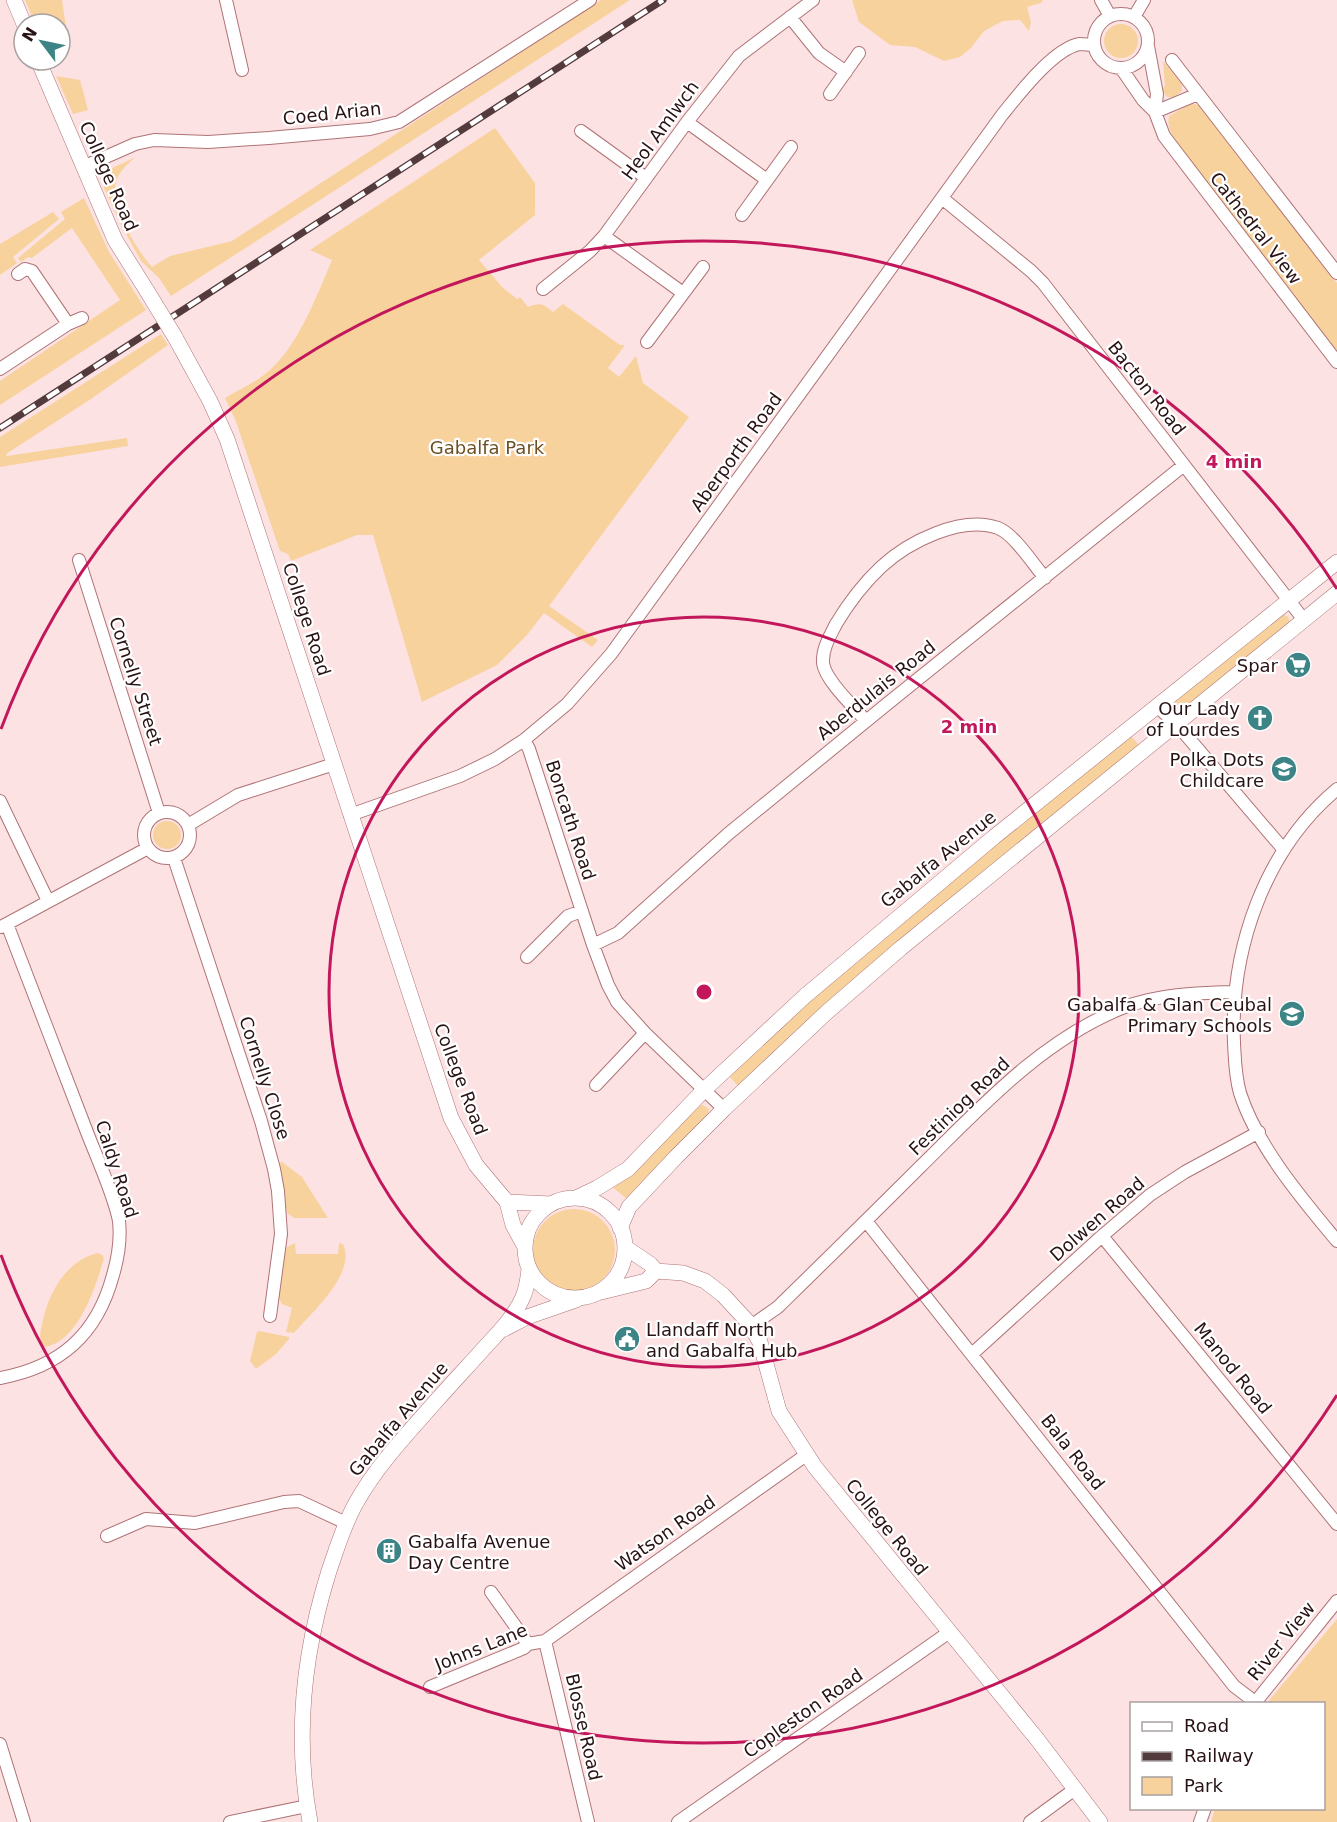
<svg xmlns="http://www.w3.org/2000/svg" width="1337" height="1822" viewBox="0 0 1337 1822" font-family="'DejaVu Sans',sans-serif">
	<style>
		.green { fill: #f8d29d }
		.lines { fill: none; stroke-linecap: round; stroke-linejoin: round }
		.minor-casing { stroke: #af7376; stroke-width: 14 }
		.tertiary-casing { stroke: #af7376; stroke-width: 16 }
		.minor { stroke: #fff; stroke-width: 12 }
		.tertiary { stroke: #fff; stroke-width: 15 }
		.rail-casing { stroke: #533b3d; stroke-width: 7 }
		.rail { stroke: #fff; stroke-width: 4.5; stroke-dasharray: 14; stroke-linecap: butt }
		.tertiary-bridge-casing { stroke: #af7376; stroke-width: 16; stroke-linecap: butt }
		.tertiary-bridge { stroke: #fff; stroke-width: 15 }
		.ring { fill: none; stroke: #c2185b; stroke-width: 3 }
		.labels { text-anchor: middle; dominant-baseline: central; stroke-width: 4.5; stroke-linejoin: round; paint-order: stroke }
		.street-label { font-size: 18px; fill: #291214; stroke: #fff }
		.park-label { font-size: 18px; fill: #6c5023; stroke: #fff }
		.poi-label { font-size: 18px; fill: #291214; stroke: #fff; text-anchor: end }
		.centre { fill: #c2185b; stroke: #fff; stroke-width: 3 }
		.ring-label { font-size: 18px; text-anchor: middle; font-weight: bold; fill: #c2185b; stroke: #fff; stroke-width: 4.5; stroke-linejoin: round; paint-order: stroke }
	</style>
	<rect width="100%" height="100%" fill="#fde2e3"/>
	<path class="green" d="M25 0H62L66 27 60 29V24H35Z
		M601 0H630L171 296 159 278 141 261 124 230 104 188 106 174 110 169 136 157C126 165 116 174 115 187 112 208 138 252 152 267L170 256 232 241Z
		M852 0H1043L1041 3 1027 7 1031 22 1029 31 1020 20 1003 21 984 31 971 48 960 57 944 61 915 47 890 45 859 22Z
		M1104 41a17 17 0 1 1 34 0a17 17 0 1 1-34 0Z
		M1163 61 1182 83V91L1174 97H1167L1162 90 1165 86Z
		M56 76 80 80 88 110 73 114Z
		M1192 103 1200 106 1337 283V351L1182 152C1175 141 1166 129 1169 116Z
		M495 128 535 183V215L479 260 502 287 517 299 520 297 528 307C539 302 544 304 553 312L563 304 620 345H625L608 368 619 377 636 356 643 383 689 417 549 606 598 640 592 647 544 613 527 635 497 665 422 702 373 535H357L291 561 288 554 280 551 235 419 225 398C242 388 261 380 275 365 299 342 319 291 332 260L310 250Z
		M84 198 109 252 146 310 0 405V381L120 300 72 228 32 258 28 257 21 262 18 258 65 219 61 212Z
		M53 212 59 219 13 257 17 263 0 275V244Z
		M161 334 168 345 91 399 6 454 7 456 127 438 128 446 0 467V437Z
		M1283 614 1288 617 1290 622 1183 711 1175 707 1176 700Z
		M1131 736 1140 746C1003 856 865 965 738 1086L729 1076 827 985 894 927Z
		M153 835a14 14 0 1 1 28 0a14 14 0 1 1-28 0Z
		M703 1105 709 1109 708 1115 627 1199 611 1186 697 1106Z
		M282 1162 302 1177 328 1218H294L287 1213 278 1163Z
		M533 1250a41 41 0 1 1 82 0a41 41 0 1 1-82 0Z
		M295 1243 296 1254H338L339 1243 343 1244C357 1273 312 1312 294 1333L286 1332 292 1308 282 1304 279 1298 284 1252 287 1247Z
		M98 1253 102 1255 104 1258C96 1286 79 1341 45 1347 38 1341 40 1333 42 1325 47 1295 66 1260 98 1253Z
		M259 1331 289 1337V1339L276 1354 256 1369 250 1361 257 1332Z
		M1337 1619V1822H1211L1215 1809 1324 1808V1704L1267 1703Z"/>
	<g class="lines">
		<g class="minor-casing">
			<path id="minor" d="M226 0 242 70
				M1101 0 1110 16
				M1094 41a27 27 0 1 1 54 0a27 27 0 1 1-54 0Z
				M790 17 819 53 846 72
				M1134 17 1144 0
				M1148 46 1157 94 1155 112 1164 136 1337 362
				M1172 60 1337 273
				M1121 68 1143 100 1155 112
				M830 94 859 53
				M1155 112 1198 94
				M687 122 767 180
				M581 131 646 178
				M83 167 135 144 154 140 208 142 269 138 370 129 399 122 590 0
				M942 198 1031 271 1043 283 1304 620
				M742 215 791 147
				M604 236 683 293
				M18 274 25 269 32 271 68 324
				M543 289 590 251 604 236 687 122 739 56 813 0
				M647 342 703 267
				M0 369 68 324 82 318
				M79 560 159 813
				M1158 707 1180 728 1284 850
				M866 721C854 707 825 680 823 663 822 649 830 636 836 624 848 604 864 583 881 567 908 542 961 515 998 528 1014 534 1033 564 1045 578
				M524 740 529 749 593 945 608 985 617 1002 645 1033 724 1109
				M1337 789C1264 850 1230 950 1234 1043 1235 1060 1235 1076 1240 1093 1257 1146 1302 1199 1337 1241
				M0 801 48 901
				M144 835a23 23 0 1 1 46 0a23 23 0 1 1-46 0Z
				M350 815 460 776 495 759 524 740 567 704 611 654 1002 115C1018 95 1054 48 1080 44 1084 44 1090 45 1094 45
				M188 825 238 795 334 764
				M174 858 261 1121 274 1169 278 1191 281 1234 270 1316
				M1 927 148 848
				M593 945 618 933 728 834 887 704 1184 465
				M527 957 568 916 582 911
				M596 1085 645 1033
				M866 1221 1234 1686 1255 1702
				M1102 1236 1337 1524
				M751 1326 778 1307C826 1260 873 1214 920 1167 982 1106 1041 1041 1122 1008 1157 994 1197 993 1234 992
				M972 1354 1102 1236 1150 1195 1185 1172 1259 1132
				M0 1378C60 1367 97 1335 113 1275 118 1258 121 1239 119 1221 114 1194 95 1154 85 1127 59 1059 33 992 7 924
				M107 1536 146 1519 195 1523 284 1502 299 1501 346 1523
				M491 1592 528 1644
				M545 1641 588 1822
				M430 1687 524 1648 528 1644 545 1641 806 1455
				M1254 1704 1337 1601
				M0 1744 24 1822
				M230 1822 307 1806
				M678 1822 948 1633
				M1030 1822 1075 1789
				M1200 1822 1205 1808"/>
		</g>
		<g class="tertiary-casing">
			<path id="tertiary" d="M14 0 24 24
				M38 60 115 240 147 291
				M175 337 210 401 227 439 451 1118 476 1165 507 1202 513 1225 525 1247
				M576 1198 597 1188 628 1169 704 1090 805 996 994 837 1337 562
				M525 1248a50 50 0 1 1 100 0a50 50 0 1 1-100 0Z
				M507 1202 551 1204
				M620 1228 629 1207 676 1157 724 1109 827 1012 901 948 1337 593
				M625 1247 650 1264 656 1271
				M597 1293 646 1281 656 1271 683 1273 705 1281 723 1295 748 1322 760 1342 779 1411 815 1467 1037 1739 1100 1822
				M504 1329 527 1317 576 1300
				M310 1822C294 1736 303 1654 329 1571 337 1548 344 1524 356 1503 377 1465 408 1433 437 1400 453 1382 470 1364 486 1346 499 1332 514 1317 522 1299 527 1289 528 1279 529 1269"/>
		</g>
		<use href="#minor" class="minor"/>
		<use href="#tertiary" class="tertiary"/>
		<g class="rail-casing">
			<path id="rail" d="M0 428 663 0"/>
		</g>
		<use href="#rail" class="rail"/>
		<g class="tertiary-bridge-casing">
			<path id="tertiary-bridge" d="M147 291 175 337"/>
		</g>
		<use href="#tertiary-bridge" class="tertiary-bridge"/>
	</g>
	<g class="ring">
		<circle cx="704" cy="992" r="375"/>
		<path d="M1337 1395A750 750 0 0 1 1 1255M1 729A750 750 0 0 1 1337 589"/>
	</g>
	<defs>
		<g id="supermarket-disc" transform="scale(1.35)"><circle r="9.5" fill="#3c8485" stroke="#fff"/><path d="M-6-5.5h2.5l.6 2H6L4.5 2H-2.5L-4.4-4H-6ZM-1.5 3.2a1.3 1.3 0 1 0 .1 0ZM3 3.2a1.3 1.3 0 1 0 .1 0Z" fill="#fff"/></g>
		<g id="church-disc" transform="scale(1.35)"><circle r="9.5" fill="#3c8485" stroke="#fff"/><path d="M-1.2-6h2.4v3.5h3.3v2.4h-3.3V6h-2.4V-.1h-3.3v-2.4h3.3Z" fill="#fff"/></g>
		<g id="school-disc" transform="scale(1.35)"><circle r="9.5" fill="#3c8485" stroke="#fff"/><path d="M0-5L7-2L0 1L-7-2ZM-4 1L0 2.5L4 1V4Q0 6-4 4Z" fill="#fff"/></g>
		<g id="civic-disc" transform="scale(1.35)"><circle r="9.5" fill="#3c8485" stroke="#fff"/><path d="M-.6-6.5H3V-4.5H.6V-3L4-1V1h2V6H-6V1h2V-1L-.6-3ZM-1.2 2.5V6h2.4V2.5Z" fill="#fff"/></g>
		<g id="building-disc" transform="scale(1.35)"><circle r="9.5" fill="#3c8485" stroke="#fff"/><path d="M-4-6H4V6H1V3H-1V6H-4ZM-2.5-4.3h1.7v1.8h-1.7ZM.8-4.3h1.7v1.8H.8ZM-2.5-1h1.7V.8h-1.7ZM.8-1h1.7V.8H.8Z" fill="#fff"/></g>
	</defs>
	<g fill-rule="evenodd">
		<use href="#supermarket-disc" x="1298" y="665"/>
		<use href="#church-disc" x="1260" y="718"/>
		<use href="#school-disc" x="1284" y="769"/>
		<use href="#school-disc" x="1292" y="1014"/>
		<use href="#civic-disc" x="627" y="1339"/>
		<use href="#building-disc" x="389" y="1551"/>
	</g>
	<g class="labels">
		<g class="street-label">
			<text transform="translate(332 113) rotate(-6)">Coed Arian</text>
			<text transform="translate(660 130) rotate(-54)">Heol Amlwch</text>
			<text transform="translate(109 176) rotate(66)">College Road</text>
			<text transform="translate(1256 228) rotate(52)">Cathedral View</text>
			<text transform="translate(1147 388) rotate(52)">Bacton Road</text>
			<text transform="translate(736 452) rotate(-54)">Aberporth Road</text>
			<text transform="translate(307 619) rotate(72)">College Road</text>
			<text transform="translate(136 681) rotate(72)">Cornelly Street</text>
			<text transform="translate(876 690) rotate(-39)">Aberdulais Road</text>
			<text transform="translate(571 820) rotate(72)">Boncath Road</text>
			<text transform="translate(938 859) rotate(-39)">Gabalfa Avenue</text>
			<text transform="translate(265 1078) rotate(72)">Cornelly Close</text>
			<text transform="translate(461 1079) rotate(69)">College Road</text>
			<text transform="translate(959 1106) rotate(-44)">Festiniog Road</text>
			<text transform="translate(117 1169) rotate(72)">Caldy Road</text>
			<text transform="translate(1097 1219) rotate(-41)">Dolwen Road</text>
			<text transform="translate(1233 1368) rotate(51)">Manod Road</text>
			<text transform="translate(398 1419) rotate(-50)">Gabalfa Avenue</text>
			<text transform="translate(1073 1452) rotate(52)">Bala Road</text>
			<text transform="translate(887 1527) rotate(51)">College Road</text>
			<text transform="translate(665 1533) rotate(-35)">Watson Road</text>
			<text transform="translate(1281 1641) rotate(-51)">River View</text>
			<text transform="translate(481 1647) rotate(-22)">Johns Lane</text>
			<text transform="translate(803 1713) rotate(-35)">Copleston Road</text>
			<text transform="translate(584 1727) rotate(77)">Blosse Road</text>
		</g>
		<g class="park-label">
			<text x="487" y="447">Gabalfa Park</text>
		</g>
		<g class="poi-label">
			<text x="1278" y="665">Spar</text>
			<text x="1240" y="708">Our Lady<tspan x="1240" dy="21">of Lourdes</tspan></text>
			<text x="1264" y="759">Polka Dots<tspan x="1264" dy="21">Childcare</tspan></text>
			<text x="1272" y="1004">Gabalfa &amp; Glan Ceubal<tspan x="1272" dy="21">Primary Schools</tspan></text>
			<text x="646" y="1329" text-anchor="start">Llandaff North<tspan x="646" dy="21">and Gabalfa Hub</tspan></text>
			<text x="408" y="1541" text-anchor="start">Gabalfa Avenue<tspan x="408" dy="21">Day Centre</tspan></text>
		</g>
	</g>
	<circle cx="704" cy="992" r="9" class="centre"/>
	<g class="ring-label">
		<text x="1234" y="468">4 min</text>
		<text x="969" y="733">2 min</text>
	</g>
	<rect x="1130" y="1702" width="195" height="108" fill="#ffffff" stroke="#a9a0a1" stroke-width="1.5"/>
	<rect x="1142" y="1722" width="30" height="9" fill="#ffffff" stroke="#a9a0a1" stroke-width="1.5"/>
	<text x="1184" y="1732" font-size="18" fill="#291214">Road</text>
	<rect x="1142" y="1752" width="30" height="9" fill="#533b3d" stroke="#a9a0a1" stroke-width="1.5"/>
	<text x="1184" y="1762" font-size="18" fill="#291214">Railway</text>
	<rect x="1142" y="1777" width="30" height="18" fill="#f8d29d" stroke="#a9a0a1" stroke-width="1.5"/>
	<text x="1184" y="1792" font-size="18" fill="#291214">Park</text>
	<g transform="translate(42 42) rotate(302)"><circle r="28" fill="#ffffff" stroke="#a9a0a1" stroke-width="1.5"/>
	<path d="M0-4.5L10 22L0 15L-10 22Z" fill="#3c8485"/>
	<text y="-9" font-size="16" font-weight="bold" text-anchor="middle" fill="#291214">N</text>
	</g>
</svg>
